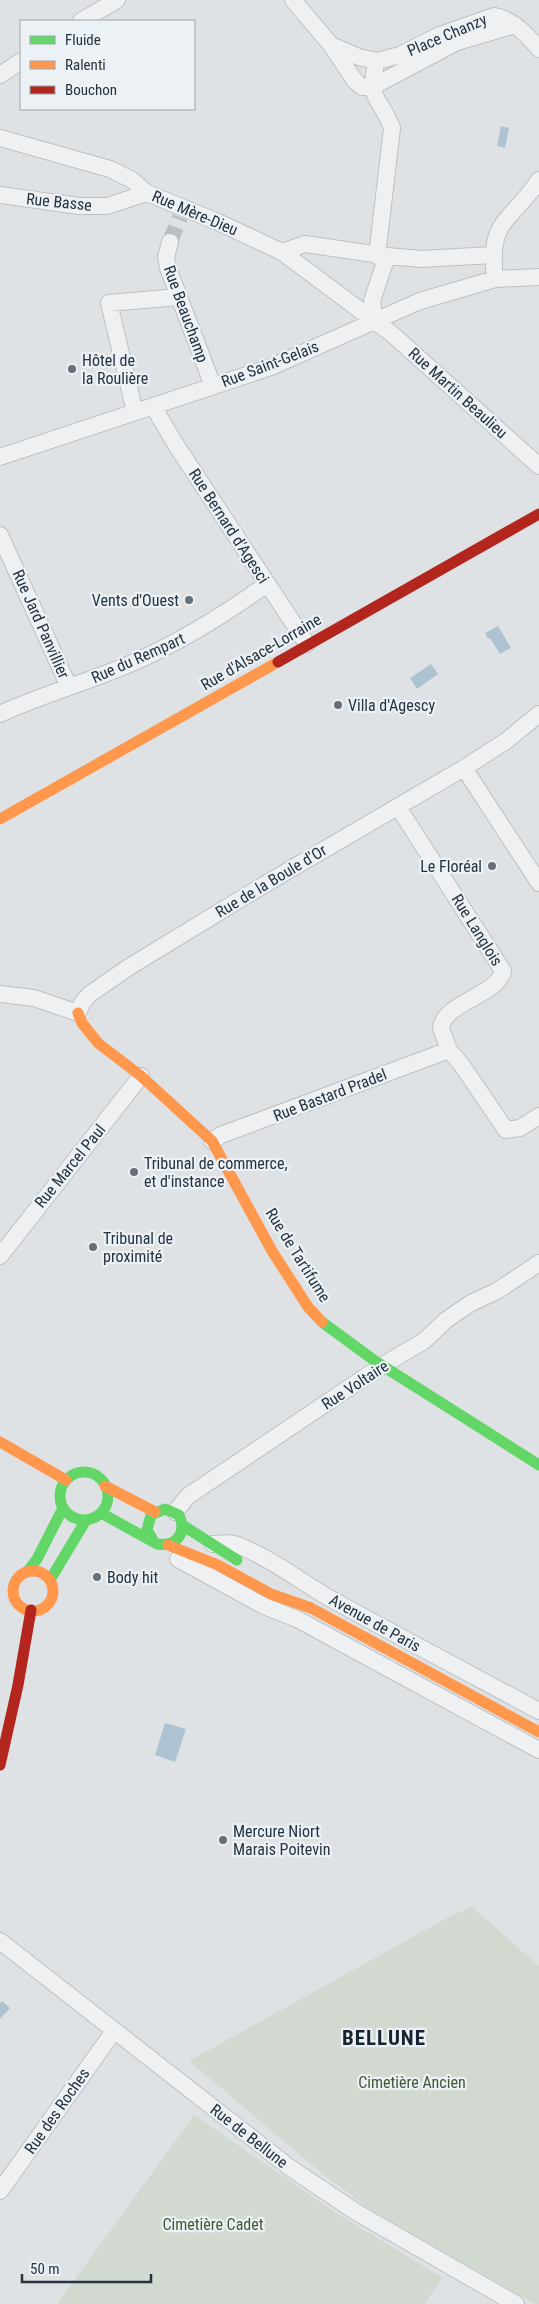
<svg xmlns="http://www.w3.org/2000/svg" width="539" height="2304" viewBox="0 0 539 2304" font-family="'Roboto Condensed',sans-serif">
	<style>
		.green { fill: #d1d9d0 }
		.water { fill: #adc3d1 }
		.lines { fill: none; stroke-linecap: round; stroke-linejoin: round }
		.street-tunnel { stroke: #babfc4; stroke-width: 16; stroke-dasharray: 16 8; stroke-linecap: butt }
		.street-casing { stroke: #bdc0c3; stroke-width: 18 }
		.street { stroke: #eff0f2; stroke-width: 16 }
		.fast { stroke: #63d668; stroke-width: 11 }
		.slow { stroke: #ff974d; stroke-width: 11 }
		.jam { stroke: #b3261e; stroke-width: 11 }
		.poi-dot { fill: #677078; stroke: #ecf1f5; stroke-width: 2 }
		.labels { text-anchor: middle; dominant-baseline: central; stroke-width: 4.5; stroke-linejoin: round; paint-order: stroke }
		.street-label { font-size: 16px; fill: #26323e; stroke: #ecf1f5 }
		.poi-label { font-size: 16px; fill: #26323e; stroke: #ecf1f5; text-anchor: start }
		.park-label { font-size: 16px; fill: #405a33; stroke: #ecf1f5 }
		.district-label { font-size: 21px; font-weight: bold; letter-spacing: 1px; fill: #19232f; stroke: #ecf1f5 }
	</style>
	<rect width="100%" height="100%" fill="#dfe2e5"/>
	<path class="green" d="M472 1907 539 1966V2304H535L368 2208 325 2176 189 2061 454 1914Z
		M194 2115 341 2216 443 2278 424 2304H57Z"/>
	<path class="water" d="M501 126 509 128 505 148 497 146Z
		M498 626 511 648 500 654 490 638 488 639 485 633Z
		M431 664 438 674 417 689 410 678Z
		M165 1723 186 1729 175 1762 155 1755Z
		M2 2001 10 2008 0 2019V2003Z"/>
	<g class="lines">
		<path class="street-tunnel" d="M170 242 180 217"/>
		<g class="street-casing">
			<path id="street" d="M293 0 331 45 355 81 362 87H372L457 42 515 25
				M81 21 117 0
				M331 45 359 57 377 61 400 55 440 35 494 16C513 19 527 35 539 49
				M377 61C366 102 380 95 392 128L377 256
				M0 75 21 61
				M0 138 110 169 132 180 147 193 218 222 282 252 392 334 539 466
				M0 195 79 206H107L147 193
				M170 242 166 257 168 268 213 386
				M282 252 305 244 387 256 372 301 375 322
				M387 256 422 259 492 255
				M495 279C488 218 510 224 539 180
				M153 406 176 445 307 644
				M135 412 109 303 178 297
				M0 457 271 367 420 301 495 279 539 277
				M0 535 69 687
				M0 714C43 694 89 682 132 663 181 642 224 615 267 584
				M464 768 539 883
				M398 807 503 971C498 995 443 1003 441 1028L449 1050 461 1064 506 1130 520 1128 539 1116
				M0 994 34 998 78 1013 82 1003 90 994 129 967 267 883 464 768 506 741 539 714
				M212 1141 221 1135 449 1050
				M0 1256 141 1076
				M175 1512 188 1496 383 1365 424 1341 446 1320 471 1303 497 1291 539 1263
				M213 1544C224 1543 232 1542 242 1547 274 1560 301 1582 331 1599 400 1637 470 1674 539 1711
				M178 1559 264 1606 297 1619 539 1750
				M0 1941 289 2167 356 2212 516 2304
				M0 2191 109 2038 112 2030"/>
		</g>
		<use href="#street" class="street"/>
		<path class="fast" d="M322 1322 375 1361 539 1465
			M60 1496a24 24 0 1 1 48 0a24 24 0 1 1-48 0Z
			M101 1513 157 1544C177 1547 187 1533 179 1515L165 1509 151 1515 147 1530 153 1540
			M184 1526 237 1560
			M27 1572 37 1559 63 1508
			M50 1580 86 1520"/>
		<path class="slow" d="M0 819 278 662
			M78 1013 82 1023 98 1043 141 1076 212 1141 272 1251 308 1307 322 1322
			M0 1442 66 1480
			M105 1486 155 1512
			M168 1545 218 1565 271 1594 311 1608 539 1732
			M13 1591a20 20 0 1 1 40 0a20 20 0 1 1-40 0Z"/>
		<path class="jam" d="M278 662 539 514
			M0 1765 18 1685 31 1610"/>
	</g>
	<g class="poi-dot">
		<circle cx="72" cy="369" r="5"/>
		<circle cx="189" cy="600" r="5"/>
		<circle cx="338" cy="705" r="5"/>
		<circle cx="492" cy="866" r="5"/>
		<circle cx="134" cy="1172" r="5"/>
		<circle cx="93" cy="1247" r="5"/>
		<circle cx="97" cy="1577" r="5"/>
		<circle cx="223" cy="1840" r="5"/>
	</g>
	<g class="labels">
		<g class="street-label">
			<text transform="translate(447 35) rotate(-23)">Place Chanzy</text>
			<text transform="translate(59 202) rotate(6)">Rue Basse</text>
			<text transform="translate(195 213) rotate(23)">Rue Mère-Dieu</text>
			<text transform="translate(186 314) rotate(70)">Rue Beauchamp</text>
			<text transform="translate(270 364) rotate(-21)">Rue Saint-Gelais</text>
			<text transform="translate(458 393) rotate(42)">Rue Martin Beaulieu</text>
			<text transform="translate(229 526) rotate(57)">Rue Bernard d'Agesci</text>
			<text transform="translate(41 624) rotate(66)">Rue Jard Panvillier</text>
			<text transform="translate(261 652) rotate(-30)">Rue d'Alsace-Lorraine</text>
			<text transform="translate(138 658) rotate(-24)">Rue du Rempart</text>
			<text transform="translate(271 881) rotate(-31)">Rue de la Boule d'Or</text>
			<text transform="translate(477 930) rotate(58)">Rue Langlois</text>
			<text transform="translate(330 1095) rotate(-21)">Rue Bastard Pradel</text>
			<text transform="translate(70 1166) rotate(-51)">Rue Marcel Paul</text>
			<text transform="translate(298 1255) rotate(58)">Rue de Tartifume</text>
			<text transform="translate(355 1385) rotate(-33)">Rue Voltaire</text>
			<text transform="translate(375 1623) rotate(29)">Avenue de Paris</text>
			<text transform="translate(57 2111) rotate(-55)">Rue des Roches</text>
			<text transform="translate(249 2136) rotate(38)">Rue de Bellune</text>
		</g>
		<g class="poi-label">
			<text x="82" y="360">Hôtel de<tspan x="82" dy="18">la Roulière</tspan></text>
			<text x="179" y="600" text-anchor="end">Vents d'Ouest</text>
			<text x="348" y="705">Villa d'Agescy</text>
			<text x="482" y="866" text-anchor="end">Le Floréal</text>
			<text x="144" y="1163">Tribunal de commerce,<tspan x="144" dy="18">et d'instance</tspan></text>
			<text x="103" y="1238">Tribunal de<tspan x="103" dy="18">proximité</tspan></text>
			<text x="107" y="1577">Body hit</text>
			<text x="233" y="1831">Mercure Niort<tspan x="233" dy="18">Marais Poitevin</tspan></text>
		</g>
		<g class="park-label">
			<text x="412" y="2082">Cimetière Ancien</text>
			<text x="213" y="2224">Cimetière Cadet</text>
		</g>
		<g class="district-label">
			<text x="384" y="2038">BELLUNE</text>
		</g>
	</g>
	<rect x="20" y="20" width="175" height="90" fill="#ecf1f5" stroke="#9da5ac"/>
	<rect x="30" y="36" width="25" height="8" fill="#63d668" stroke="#9da5ac"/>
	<text x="65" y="45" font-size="15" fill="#26323e">Fluide</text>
	<rect x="30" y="61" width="25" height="8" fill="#ff974d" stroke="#9da5ac"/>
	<text x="65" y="70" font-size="15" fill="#26323e">Ralenti</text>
	<rect x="30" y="86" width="25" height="8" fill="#b3261e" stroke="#9da5ac"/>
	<text x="65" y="95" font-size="15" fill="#26323e">Bouchon</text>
	<path d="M22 2274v8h129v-8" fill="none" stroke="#26323e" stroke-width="2.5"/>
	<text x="30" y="2274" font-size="15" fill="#26323e" stroke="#ecf1f5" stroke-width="4" paint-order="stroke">50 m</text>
</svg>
